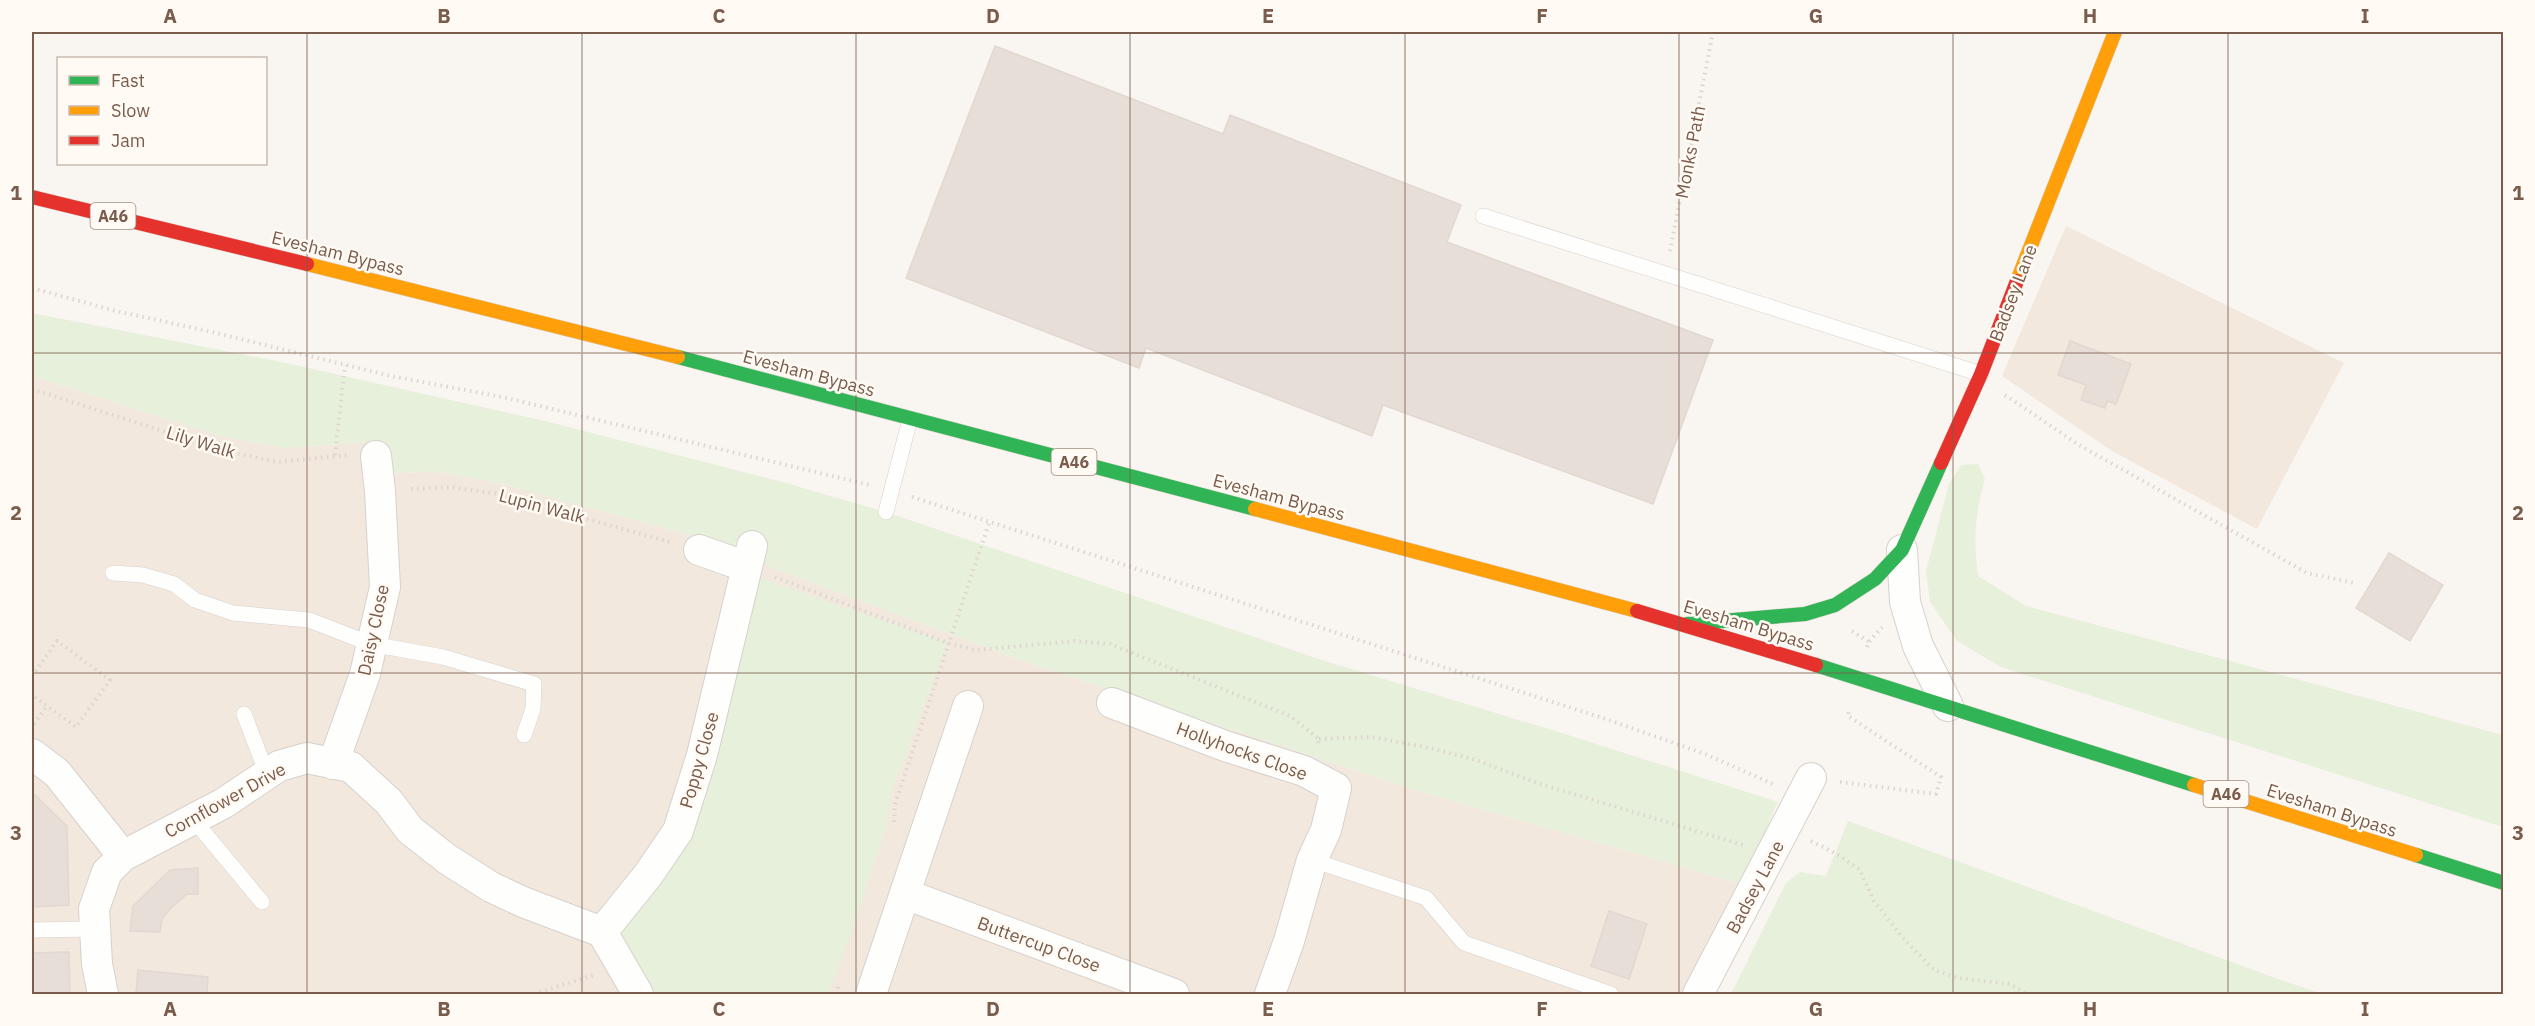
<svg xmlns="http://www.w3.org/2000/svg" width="2535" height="1026" viewBox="0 0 2535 1026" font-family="'IBM Plex Sans',sans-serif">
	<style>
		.residential { fill: #f2e8de }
		.green { fill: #e7f0db }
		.building { fill: #e6ded7; stroke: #e2d8d2; stroke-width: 1.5 }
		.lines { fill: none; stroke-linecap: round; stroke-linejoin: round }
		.lane-casing { stroke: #d7d1cb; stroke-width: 16 }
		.street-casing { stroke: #d7d1cb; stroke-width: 32 }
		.fast-casing { stroke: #d9d2cb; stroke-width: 15 }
		.slow-casing { stroke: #d9d2cb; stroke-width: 15 }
		.jam-casing { stroke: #d9d2cb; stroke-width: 15 }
		.path { stroke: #dcd5d0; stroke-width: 4; stroke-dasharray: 1.5 4.5; stroke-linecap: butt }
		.lane { stroke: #fefefd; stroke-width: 15 }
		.street { stroke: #fefefd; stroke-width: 30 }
		.fast { stroke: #30b455; stroke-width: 14 }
		.slow { stroke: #ff9f0a; stroke-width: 14 }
		.jam { stroke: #e5322d; stroke-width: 14 }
		.grid { fill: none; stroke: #7a5c4d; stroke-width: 1.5; stroke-opacity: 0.55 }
		.labels { text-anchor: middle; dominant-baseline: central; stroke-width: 5; stroke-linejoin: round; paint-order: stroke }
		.shield { fill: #fffaf3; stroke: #a28b7f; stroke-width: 1.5 }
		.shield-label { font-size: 16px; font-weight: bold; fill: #7a5c4d }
		.street-label { font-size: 18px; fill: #7a5c4d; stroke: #fffaf3 }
		.neatline { fill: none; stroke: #7a5c4d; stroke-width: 2 }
		.grid-label { font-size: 20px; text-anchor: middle; font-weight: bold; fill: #7a5c4d }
	</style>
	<rect width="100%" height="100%" fill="#f9f5f0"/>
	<path class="residential" d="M2066 226 2344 363 2257 529 2112 451 2002 376Z
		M32 376 221 436 283 448 383 441 388 474 435 471 495 482 698 537 735 549 739 532 770 542 766 565 1014 658 1422 792 1742 884 1701 994H32Z"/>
	<path class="green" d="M32 313 277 361 545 421 779 481 886 512 1325 661 1565 734 1778 802 1742 884 1422 792 1014 658 765 565 770 542 739 532 734 550 698 537 495 482 435 471 388 474 382 441 283 448 221 436 32 376Z
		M1978 464 1985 479C1975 513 1973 541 1978 576L2026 606 2503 735V827L2001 667 1957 641 1930 602 1926 571 1949 484 1961 465Z
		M755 576 948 643 890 796 887 825 854 925 828 994H654L619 928 653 885Z
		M1848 821 2278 979 2323 994H1731L1786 883 1800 872 1826 876Z"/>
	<path class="building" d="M995 46 1223 134 1230 115 1461 205 1447 242 1713 340 1653 504 1383 405 1372 436 1146 348 1139 368 906 278Z
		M2070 341 2131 364 2116 404 2107 401 2105 408 2081 400 2086 385 2058 375Z
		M2389 553 2443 585 2410 641 2356 608Z
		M32 792 67 826 69 905 32 907Z
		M198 868V894H187L171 908 162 919 160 932 130 931 133 906 170 870Z
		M1609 911 1647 924 1629 979 1591 966Z
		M69 952 70 994H32V953Z
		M138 970 208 977 207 994H136Z"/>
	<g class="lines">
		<g class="lane-casing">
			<path id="lane" d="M1483 216 1981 374
				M886 512 910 419
				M113 573 143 575 174 584 195 600 233 613 309 620 371 644 443 657 534 684 533 709 524 735
				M244 714 267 774
				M193 819 262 902
				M1312 860 1426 898 1464 943 1611 994
				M32 930 96 929"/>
		</g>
		<g class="street-casing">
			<path id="street" d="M699 550 747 567
				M1902 550 1905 602 1918 646 1948 706
				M1112 703 1225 746 1304 771 1336 788 1326 830 1312 860 1289 941 1270 994
				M32 754 57 773 123 856
				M333 764 365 674 385 587 380 491 376 456
				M905 894 1174 994
				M602 932 648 875 678 831 702 755 752 546
				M103 994 97 964 94 909 107 872 123 856 224 803 279 766 307 758 351 767 389 802 410 830 447 859 491 887 523 902 602 932 638 994
				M871 994 968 706
				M1698 994 1811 778"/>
		</g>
		<g class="fast-casing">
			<path id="fast" d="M678 357 1255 509
				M1687 624 1805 614 1835 605 1875 579 1902 550 1941 463
				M1816 665 2194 785
				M2416 855 2504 883"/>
		</g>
		<g class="slow-casing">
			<path id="slow" d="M307 264 678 357
				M2017 281 2115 32
				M1255 509 1637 611
				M2194 785 2416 855"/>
		</g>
		<g class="jam-casing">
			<path id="jam" d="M32 197 307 264
				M1941 463 1981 374 2017 281
				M1637 611 1816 665"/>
		</g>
		<path class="path" d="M1670 251 1713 32
			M32 288 116 311 208 331 391 376 502 397 870 485
			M32 389 225 451 278 462 348 455
			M2005 395 2079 445 2307 573 2354 583
			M335 455 345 365
			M411 489 450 487 494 493 670 542
			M912 497 1609 720 1705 754 1773 784
			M775 577 948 643 975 650 1075 641 1110 644 1290 716 1319 739 1318 743
			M1852 631 1869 642
			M1867 647 1869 642 1882 627
			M32 676 57 641 110 680 76 727 32 695
			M34 724 47 706
			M1319 739 1372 737 1430 748 1476 760 1537 783 1743 845
			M1840 782 1936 794 1941 777 1848 716 1849 710
			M894 822 895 804 989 523
			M1811 841 1835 853 1859 869 1874 901 1902 937 1934 970 1958 978 2009 984 2027 994
			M534 994 594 975
			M836 994 839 985"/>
		<use href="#lane" class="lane"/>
		<use href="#street" class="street"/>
		<use href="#fast" class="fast"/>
		<use href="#slow" class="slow"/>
		<use href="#jam" class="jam"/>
	</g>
	<path class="grid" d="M307 32V994M582 32V994M856 32V994M1130 32V994M1405 32V994M1679 32V994M1953 32V994M2228 32V994M32 353H2504M32 673H2504"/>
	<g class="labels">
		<g class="shield">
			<rect x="90.5" y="203" width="45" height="26" rx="4.5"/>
			<rect x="1051.5" y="449" width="45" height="26" rx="4.5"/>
			<rect x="2203.5" y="781" width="45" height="26" rx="4.5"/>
		</g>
		<g class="shield-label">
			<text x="113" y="216">A46</text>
			<text x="1074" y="462">A46</text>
			<text x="2226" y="794">A46</text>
		</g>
		<g class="street-label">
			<text transform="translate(1690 152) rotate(-79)">Monks Path</text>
			<text transform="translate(338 253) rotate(14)">Evesham Bypass</text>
			<text transform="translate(2013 293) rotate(-69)">Badsey Lane</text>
			<text transform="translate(809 373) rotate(15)">Evesham Bypass</text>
			<text transform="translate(201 442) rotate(17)">Lily Walk</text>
			<text transform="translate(1279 497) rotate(15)">Evesham Bypass</text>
			<text transform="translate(542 506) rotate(15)">Lupin Walk</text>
			<text transform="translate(1749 625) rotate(17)">Evesham Bypass</text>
			<text transform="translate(373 630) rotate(-78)">Daisy Close</text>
			<text transform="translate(1242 751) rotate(20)">Hollyhocks Close</text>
			<text transform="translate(699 760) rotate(-74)">Poppy Close</text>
			<text transform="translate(225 800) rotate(-29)">Cornflower Drive</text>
			<text transform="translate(2332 810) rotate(18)">Evesham Bypass</text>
			<text transform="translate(1755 887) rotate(-62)">Badsey Lane</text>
			<text transform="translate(1039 944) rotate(20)">Buttercup Close</text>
		</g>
	</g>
	<rect width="2535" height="1026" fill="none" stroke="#fffaf3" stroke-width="66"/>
	<rect x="57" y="57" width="210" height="108" fill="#fffaf3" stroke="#cabbb1" stroke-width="1.5"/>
	<rect x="69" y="76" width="30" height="9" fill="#30b455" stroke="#cabbb1" stroke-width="1.5"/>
	<text x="111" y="87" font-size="18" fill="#7a5c4d">Fast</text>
	<rect x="69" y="106" width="30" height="9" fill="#ff9f0a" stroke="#cabbb1" stroke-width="1.5"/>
	<text x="111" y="117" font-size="18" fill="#7a5c4d">Slow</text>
	<rect x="69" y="136" width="30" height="9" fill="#e5322d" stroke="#cabbb1" stroke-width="1.5"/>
	<text x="111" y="147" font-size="18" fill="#7a5c4d">Jam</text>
	<rect x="33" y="33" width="2469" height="960" class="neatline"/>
	<g class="grid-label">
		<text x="170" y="23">A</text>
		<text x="444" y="23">B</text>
		<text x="719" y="23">C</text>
		<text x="993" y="23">D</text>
		<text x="1268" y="23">E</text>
		<text x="1542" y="23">F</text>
		<text x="1816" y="23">G</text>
		<text x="2090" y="23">H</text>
		<text x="2365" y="23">I</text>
		<text x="16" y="200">1</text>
		<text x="2518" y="200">1</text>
		<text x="16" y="520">2</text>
		<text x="2518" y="520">2</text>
		<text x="16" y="840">3</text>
		<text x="2518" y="840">3</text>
		<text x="170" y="1016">A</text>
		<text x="444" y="1016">B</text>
		<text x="719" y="1016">C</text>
		<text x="993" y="1016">D</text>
		<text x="1268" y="1016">E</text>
		<text x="1542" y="1016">F</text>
		<text x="1816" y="1016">G</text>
		<text x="2090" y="1016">H</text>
		<text x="2365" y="1016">I</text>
	</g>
</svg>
